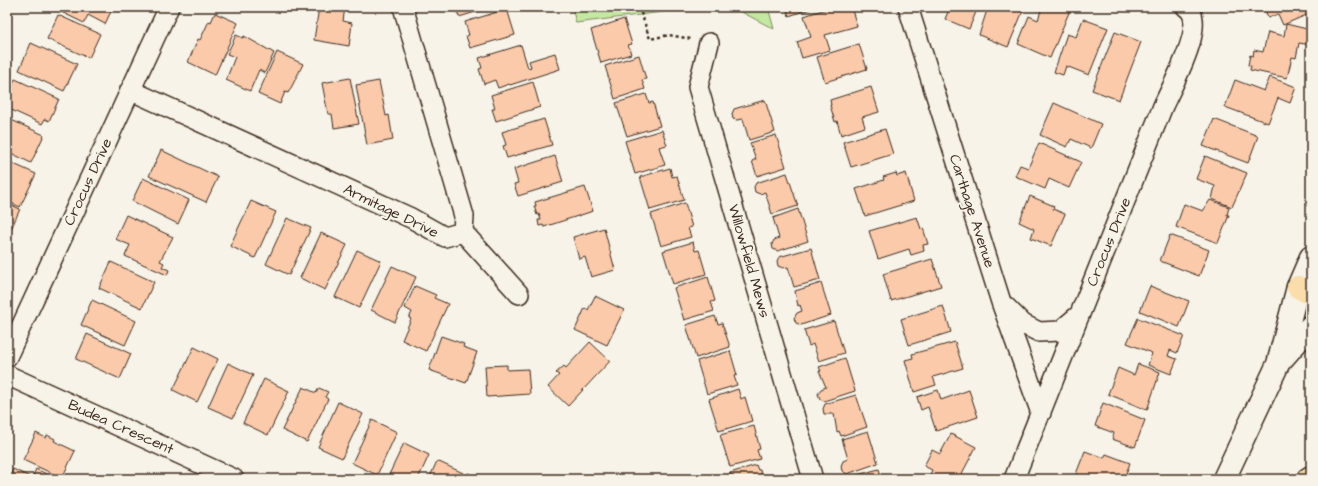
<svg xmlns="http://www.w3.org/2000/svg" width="1318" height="486" viewBox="0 0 1318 486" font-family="'Architects Daughter',sans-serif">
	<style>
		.green { fill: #c4e8a1; stroke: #808960 }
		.building { fill: #fbcaab; stroke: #3b2a1e }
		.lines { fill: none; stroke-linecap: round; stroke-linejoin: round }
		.minor-casing { stroke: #3b2a1e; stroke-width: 22 }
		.secondary-casing { stroke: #3b2a1e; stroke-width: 25 }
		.motorway-casing { stroke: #3b2a1e; stroke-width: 25 }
		.path { stroke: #3b2a1e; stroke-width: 2.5; stroke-dasharray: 3 3; stroke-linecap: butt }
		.minor { stroke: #f7f3e8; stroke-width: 19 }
		.secondary { stroke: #f7f3e8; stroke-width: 22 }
		.motorway { stroke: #faddab; stroke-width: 22 }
		.labels { text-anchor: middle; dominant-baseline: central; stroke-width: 4; stroke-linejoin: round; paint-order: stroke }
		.street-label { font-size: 15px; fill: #3b2a1e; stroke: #f7f3e8 }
	</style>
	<rect width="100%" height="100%" fill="#f7f3e8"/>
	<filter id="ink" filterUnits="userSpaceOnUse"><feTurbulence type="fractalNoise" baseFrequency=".025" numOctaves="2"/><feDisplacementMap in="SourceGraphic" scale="8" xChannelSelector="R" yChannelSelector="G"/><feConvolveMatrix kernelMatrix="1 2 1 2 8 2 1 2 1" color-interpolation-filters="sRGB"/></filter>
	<g filter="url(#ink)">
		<path class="green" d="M572 7H702L576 23Z
			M732 7H768L774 29Z"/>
		<path class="building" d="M51 7H113L105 24 88 15 84 23Z
			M319 7H345L343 21 352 23 349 46 314 40Z
			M456 7H492L459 17Z
			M786 7H816L789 16Z
			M832 7H851L857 26 825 35 830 50 802 58 797 42 811 37 804 16Z
			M950 7H979H978L969 29 945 19Z
			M988 7H1016L1023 11 1008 47 979 35Z
			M1042 7H1063L1070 10 1050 58 1018 44 1029 16 1038 20Z
			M1264 7H1308L1311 13 1283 25 1278 14 1268 18Z
			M507 9 515 35 470 48 466 36 469 35 465 22Z
			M215 13 238 23 215 75 188 62 198 39 200 40 209 21 211 22Z
			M58 15 100 34 89 58 47 39Z
			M624 19 632 44 628 45 631 54 601 63 591 30Z
			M1083 19 1108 28 1089 75 1066 66 1063 75 1054 72 1067 34 1076 37Z
			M1286 24 1311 30V45L1299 43 1296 58 1292 57 1287 78 1250 70 1251 66 1248 65 1250 55 1253 56 1254 50 1263 52 1268 32 1284 36Z
			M1115 32 1141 42 1119 100 1092 90Z
			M236 35 243 38 244 36 274 53 265 73 259 70 250 91 226 80 235 57 227 54Z
			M31 43 77 64 64 91 19 70Z
			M859 44 867 69 825 82 817 57Z
			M521 45 528 68 531 67 529 61 555 53 560 69 510 85 509 84 498 88 495 80 484 84 479 69 482 68 479 58Z
			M277 52 303 64 292 86 288 93 285 92 280 104 258 94Z
			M639 55 646 79 642 80 645 89 615 99 605 66Z
			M1270 77 1296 87 1290 103 1278 98 1268 123 1225 107 1235 80 1264 91Z
			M350 78 359 124 334 128 332 114H328L322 83Z
			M15 79 59 99 49 121 45 119 42 124 7 108V95Z
			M379 81 386 116 389 115 393 140 367 145 356 85Z
			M533 82 540 107 496 121 492 109H495L491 95Z
			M871 87 879 112 862 117 865 127 841 135 837 121 835 122 830 105H831L830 100Z
			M646 94 649 103 653 102 660 126 627 136 616 103Z
			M765 100 775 132 749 140 743 119 737 120 733 119 732 114 734 109Z
			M1054 103 1101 124 1091 148 1071 139 1067 147 1040 135Z
			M7 118 44 135 31 163 7 151Z
			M544 119 552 145 507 158 503 146 506 145 502 132Z
			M1214 119 1258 136 1248 163 1203 146Z
			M885 129 893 154 851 167 843 142Z
			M662 130 667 145 659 147 665 165 635 174 625 141Z
			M776 135 786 167 757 176 752 161 756 159 750 143Z
			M1039 143 1081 162 1069 188 1049 179 1045 189 1015 176 1020 165 1028 168Z
			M161 150 218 177 206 202 149 176Z
			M555 156 563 182 518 196 514 184 518 183 514 169Z
			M1205 156 1247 173 1232 207 1212 199 1215 186 1196 179Z
			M7 161 36 174 20 207 7 201Z
			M670 168 672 177 677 176 684 200 650 210 640 177Z
			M787 173 798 206 772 214 765 192 760 194 755 192 754 187 756 183Z
			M896 173 897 176 906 173 914 201 865 216 856 189 884 180 883 177Z
			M143 178 189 200 178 224 132 201Z
			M585 187 593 211 544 227 543 225 539 226 538 220H541L539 214 537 215 534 206H536L535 202Z
			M1030 196 1054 206 1053 209 1065 214 1051 246 1031 238 1034 229 1019 222Z
			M1210 200 1229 207 1227 215H1229L1218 243 1176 227 1184 204 1203 211Z
			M251 201 276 212 255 258 230 246Z
			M7 203 20 209 8 236H7Z
			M685 203 692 227 688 228 691 237 661 246 651 214Z
			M798 209 808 241 778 251 773 249 772 244 774 240 779 238 773 218Z
			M126 215 173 237 160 261 164 263 162 267 169 270 167 275 125 256 130 245 115 239Z
			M917 217 921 229 923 228 928 244 923 245 924 251 911 255 909 249 878 259 869 231Z
			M287 218 311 228 289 275 266 264Z
			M604 228 615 270 591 277 585 257 579 259 573 237Z
			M321 233 347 245 325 290 300 278Z
			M1170 235 1209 250 1199 276 1160 261Z
			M693 242 695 251 699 250 706 274 673 284 663 251Z
			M811 248 820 280 794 287 788 267 783 268 778 266 777 261 779 257Z
			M357 250 381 261 359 308 335 297Z
			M932 259 941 286 891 301 883 274Z
			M111 262 154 282 142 308 99 288Z
			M392 266 416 277 395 322 371 310Z
			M708 277 715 301 711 302 714 311 684 320 674 288Z
			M821 283 831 315 801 325 796 323 794 318 797 313 802 311 800 305 798 306 795 291Z
			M415 286 436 295 434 298 448 304 426 351 402 340 411 319 409 318 412 312 405 308Z
			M1150 286 1189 301 1179 327 1140 311Z
			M595 296 624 310 607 345 575 330 585 308 588 310Z
			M92 300 136 321 125 345 81 325Z
			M943 306 951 332 909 345 901 319Z
			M715 316 718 324 722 323 730 347 696 358 686 325Z
			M1138 318 1184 336 1177 353 1170 350 1168 356 1177 359 1171 374 1148 365 1152 353 1127 343Z
			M834 321 844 353 819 361 813 344 809 346 804 330Z
			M87 334 131 354 120 379 76 359Z
			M441 336 464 344 463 347 477 352 466 383 429 370Z
			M590 342 610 361 568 406 548 387 559 375 556 373 564 366 566 368Z
			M955 342 963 368 933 377 936 385 914 392 905 360 913 358 912 354Z
			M194 347 218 359 197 402 173 390Z
			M730 351 737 375 734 376 737 385 707 394 697 361Z
			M845 358 855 391 824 401 820 399 818 394 821 389 826 387 819 371H821L819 367Z
			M228 363 253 375 233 418 208 407Z
			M1138 364 1160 372 1147 410 1108 394 1118 368 1134 375Z
			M507 365V370L528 369 530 394 487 397 485 366Z
			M264 379 289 391 268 435 243 423Z
			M303 387 316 393 319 388 328 392 325 397 328 399 307 442 282 430Z
			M738 389 741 399 745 397 752 421 719 431 709 399Z
			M938 390 941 400 969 390 978 417 936 431 928 407 921 410 917 397Z
			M856 395 867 427 841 436 839 431 837 432 834 414H824L823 409 825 404Z
			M338 402 363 414 342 458 318 447Z
			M1103 403 1145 420 1135 447 1112 439 1114 433 1095 426Z
			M372 420 397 432 377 475 352 463Z
			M754 426 760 449 757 450 760 459 730 467 720 435Z
			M868 431 878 463 847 474 842 471 841 466 843 461 848 459 842 439Z
			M36 433 46 438 47 435 55 439 54 441 75 451 62 478 23 460Z
			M951 434 976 447 959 479H938L930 475 932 470 924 466 932 450 940 454Z
			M404 443 429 455 418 479H387Z
			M1085 451 1104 458 1106 454 1130 463 1124 479H1088L1076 474Z
			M437 461 463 473 460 479H429Z
			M756 465 758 470H760L762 479H732L730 473Z
			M13 469 32 478 36 469 57 479H9Z
			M879 469 882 479H848L853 476Z
			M468 473 481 479H466Z"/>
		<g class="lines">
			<g class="minor-casing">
				<path id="minor" d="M908 7 1001 302 1041 413
					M709 43 698 87 813 479
					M130 90 411 218 445 237 463 232 464 216 403 7
					M463 232 519 294
					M1005 306 1023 324 1039 332 1060 331 1079 315
					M7 357 169 7
					M7 375 234 479
					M1014 479 1163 106C1171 88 1209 21 1186 7"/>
			</g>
			<g class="secondary-casing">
				<path id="secondary" d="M1281 360 1311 326
					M1224 479 1278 364 1298 287 1311 257"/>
			</g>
			<g class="motorway-casing">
				<path id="motorway" d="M1298 287 1311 294
					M1308 479 1311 477"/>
			</g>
			<path class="path" d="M639 7 650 39 669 35 691 39"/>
			<use href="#minor" class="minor"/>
			<use href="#secondary" class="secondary"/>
			<use href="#motorway" class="motorway"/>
		</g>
	</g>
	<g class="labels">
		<g class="street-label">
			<text transform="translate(88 182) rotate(-65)">Crocus Drive</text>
			<text transform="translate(391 211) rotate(26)">Armitage Drive</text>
			<text transform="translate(972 211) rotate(72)">Carthage Avenue</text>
			<text transform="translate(1109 242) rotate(-68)">Crocus Drive</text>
			<text transform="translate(749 261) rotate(74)">Willowfield Mews</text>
			<text transform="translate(121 427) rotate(24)">Budea Crescent</text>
		</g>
	</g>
	<rect width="1318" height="486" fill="none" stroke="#f7f3e8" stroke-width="24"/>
	<rect x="12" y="12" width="1294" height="462" fill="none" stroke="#3b2a1e" stroke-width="1.5" filter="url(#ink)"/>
</svg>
